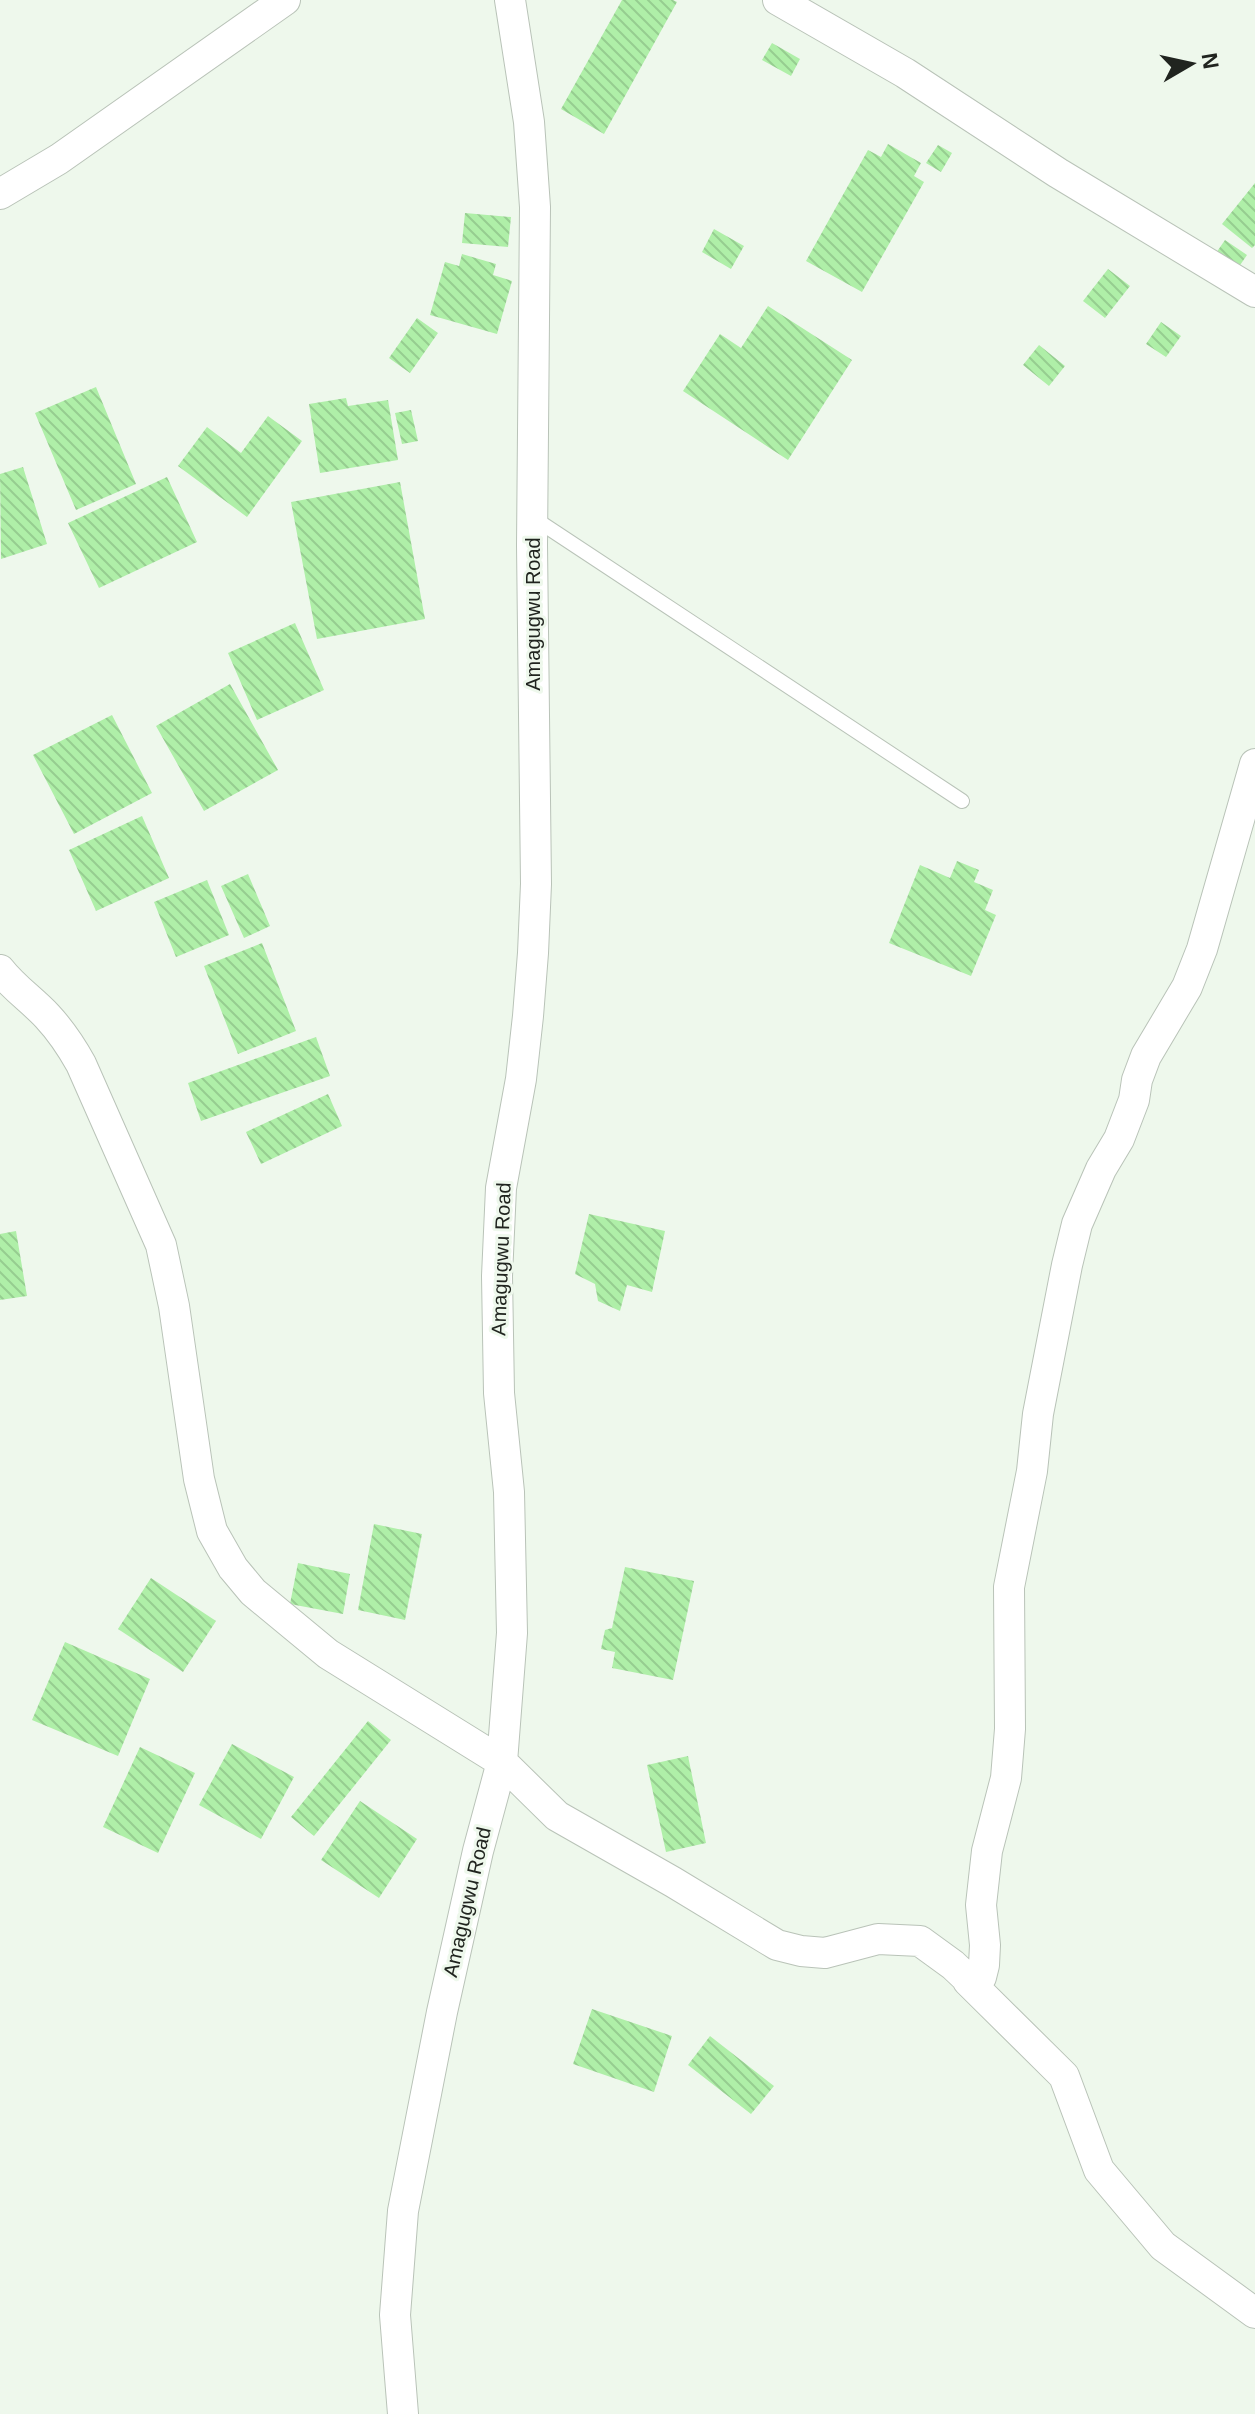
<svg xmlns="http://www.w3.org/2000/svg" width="1255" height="2414" viewBox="0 0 1255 2414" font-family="Arial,sans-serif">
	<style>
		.building { fill: url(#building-back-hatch) }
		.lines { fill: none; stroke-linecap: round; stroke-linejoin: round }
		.lane-casing { stroke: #b9c3b8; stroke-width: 16 }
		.street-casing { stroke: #b9c3b8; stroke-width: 32 }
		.lane { stroke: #fff; stroke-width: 14 }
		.street { stroke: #fff; stroke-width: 30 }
		.labels { text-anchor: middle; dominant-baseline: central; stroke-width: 6; stroke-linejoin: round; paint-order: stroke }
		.street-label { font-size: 20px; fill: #20241f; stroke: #eef8ec }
	</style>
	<defs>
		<pattern id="building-back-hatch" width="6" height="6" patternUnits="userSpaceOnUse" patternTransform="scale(2)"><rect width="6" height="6" fill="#afefa8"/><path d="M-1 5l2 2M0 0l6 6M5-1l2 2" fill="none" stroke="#96cd90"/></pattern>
	</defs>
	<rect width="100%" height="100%" fill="#eef8ec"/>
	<path class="building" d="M622 0H673L677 2 604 134 561 109Z
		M772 43 800 59 791 76 762 60Z
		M888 144 921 163 914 176 924 182 862 292 806 261 868 150 881 157Z
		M938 145 952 153 941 172 926 163Z
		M1255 183V245L1252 248 1222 224Z
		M465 213 511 217 508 247 462 243Z
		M714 229 744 246 731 269 702 252Z
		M1225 240 1247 255 1236 271 1214 256Z
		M462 254 496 264 493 275 512 281 497 334 430 315 445 262 459 266Z
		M1108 269 1130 286 1105 318 1083 301Z
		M768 306 852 360 788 460 683 391 720 334 741 348Z
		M417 318 438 333 410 373 389 358Z
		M1161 322 1181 336 1166 357 1146 344Z
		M1039 345 1065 366 1049 386 1023 365Z
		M96 387 136 484 76 510 35 413Z
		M346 398 348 406 388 400 398 460 320 473 309 404Z
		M411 410 418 441 402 444 395 413Z
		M268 416 302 441 247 517 178 466 207 427 241 453Z
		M23 467 47 544 1 559 0 474Z
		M167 477 197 542 99 588 68 523Z
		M400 482 425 619 317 639 291 502Z
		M295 623 324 690 257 720 228 653Z
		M230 684 278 770 204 811 156 726Z
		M112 715 152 793 74 834 33 755Z
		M142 816 169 878 96 911 69 850Z
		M957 861 979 870 974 882 993 890 985 910 996 915 971 976 889 943 920 865 950 878Z
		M248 874 270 926 244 938 221 886Z
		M207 880 229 935 176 957 154 902Z
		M262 943 296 1031 238 1054 204 966Z
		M316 1037 330 1076 201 1121 188 1083Z
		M328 1094 342 1126 261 1164 246 1132Z
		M589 1214 665 1231 652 1292 627 1285 620 1311 598 1301 595 1284 575 1274Z
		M16 1231 27 1296 0 1300V1234Z
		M374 1524 422 1534 405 1620 358 1610Z
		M298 1563 350 1574 343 1614 290 1604Z
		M625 1567 694 1581 673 1680 612 1668 615 1652 601 1649 605 1630 612 1628Z
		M151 1578 216 1621 183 1672 118 1629Z
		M65 1642 150 1679 118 1756 32 1720Z
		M368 1721 391 1740 314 1836 291 1817Z
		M232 1744 294 1777 261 1839 199 1805Z
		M140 1747 195 1773 158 1853 103 1827Z
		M688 1756 706 1843 666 1852 647 1765Z
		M360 1801 417 1839 379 1898 321 1860Z
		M592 2009 672 2036 654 2092 573 2064Z
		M710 2036 774 2086 751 2114 688 2065Z"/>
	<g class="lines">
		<g class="lane-casing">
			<path id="lane" d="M532 517 962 801"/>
		</g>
		<g class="street-casing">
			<path id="street" d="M778 0 905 73 1058 173 1255 292
				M0 194 59 159 285 0
				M0 970C14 988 32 1000 47 1016 61 1031 71 1046 81 1064L161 1245 174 1306 199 1479 212 1531 233 1568 253 1592 328 1654 502 1762 557 1816 673 1882 777 1945 801 1951 825 1953 878 1939 920 1941 953 1965 972 1983 981 1977 984 1965 985 1945 981 1905 987 1851 1006 1778 1010 1729 1009 1587 1032 1471 1038 1414 1067 1265 1077 1224 1101 1169 1119 1139 1134 1100 1137 1080 1146 1056 1187 987 1202 949 1255 764
				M968 1981 1064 2076 1099 2170 1163 2246 1255 2313
				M403 2414 395 2315 403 2211 442 2012 478 1851 502 1762 512 1633 509 1492 499 1393 497 1276 501 1188 521 1079 528 1016 533 953 536 884 532 545 535 207 529 122 510 0"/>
		</g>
		<use href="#lane" class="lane"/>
		<use href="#street" class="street"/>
	</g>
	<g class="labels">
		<g class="street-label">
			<text transform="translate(533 614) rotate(-90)">Amagugwu Road</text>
			<text transform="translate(501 1259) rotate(-88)">Amagugwu Road</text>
			<text transform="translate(467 1902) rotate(-77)">Amagugwu Road</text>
		</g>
	</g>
	<g transform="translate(1191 64) rotate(81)" stroke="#eef8ec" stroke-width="6" paint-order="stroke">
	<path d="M0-6L14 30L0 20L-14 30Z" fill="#20241f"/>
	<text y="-12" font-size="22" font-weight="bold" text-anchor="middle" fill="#20241f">N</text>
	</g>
</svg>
